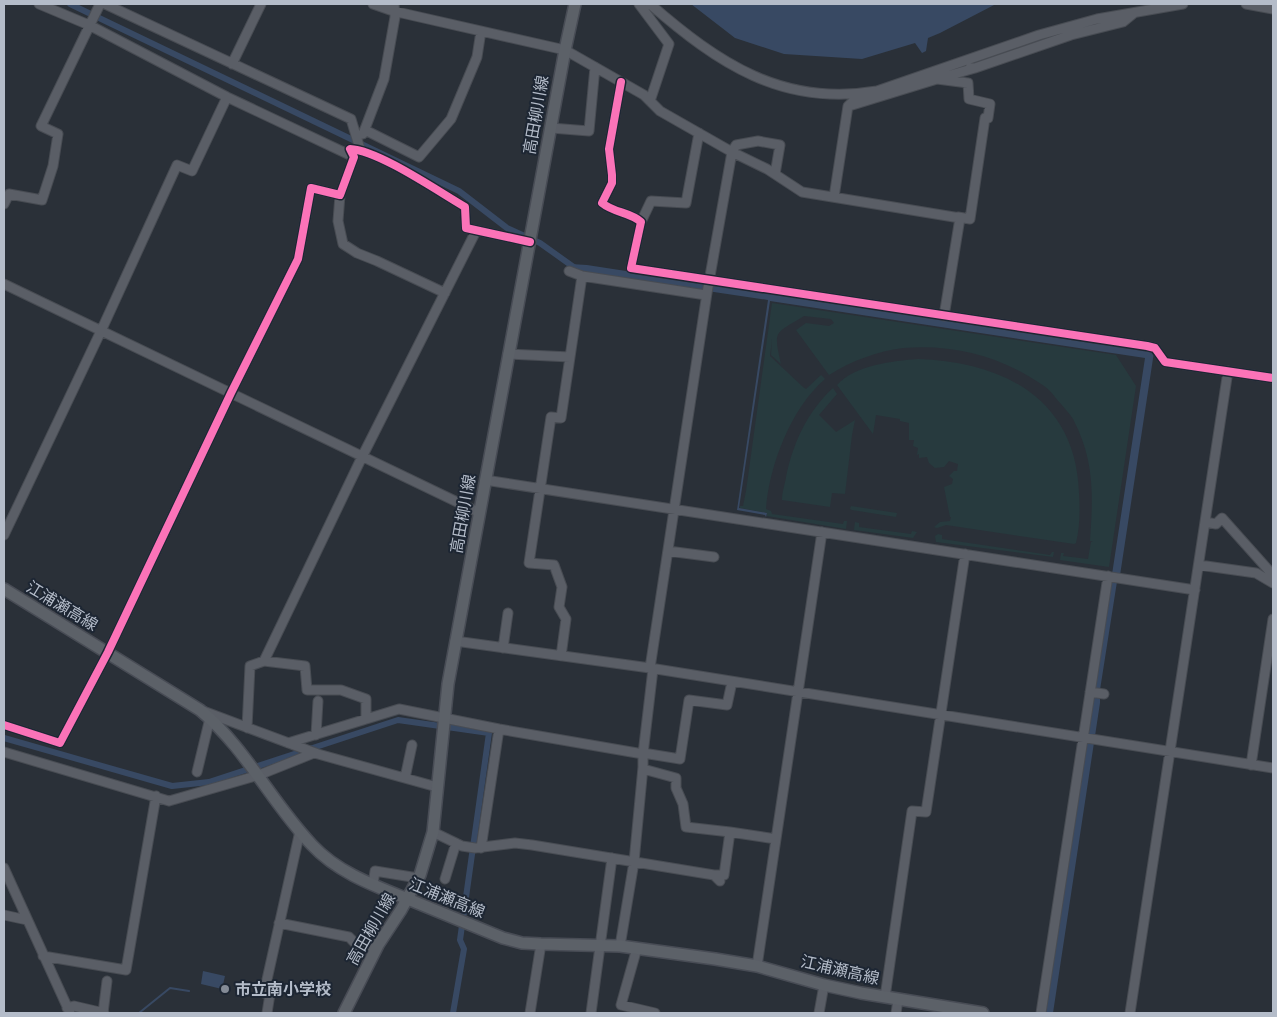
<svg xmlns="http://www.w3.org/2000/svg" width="1277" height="1017" viewBox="0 0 1277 1017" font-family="'Fira Sans Condensed','Noto Sans JP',sans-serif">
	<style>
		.green { fill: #273a3e }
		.water { fill: #384963 }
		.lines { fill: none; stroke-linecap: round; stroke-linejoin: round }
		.stream { stroke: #384963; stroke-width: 2 }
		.canal { stroke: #384963; stroke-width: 6 }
		.minor-casing { stroke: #484c53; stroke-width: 11 }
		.major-casing { stroke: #484c55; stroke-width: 14 }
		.minor { stroke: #5a5e66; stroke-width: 9 }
		.major { stroke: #5c6168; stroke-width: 11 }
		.cycleway-casing { stroke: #1d2633; stroke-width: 11 }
		.cycleway { stroke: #fb73b8; stroke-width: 8 }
		.poi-dot { fill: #848b96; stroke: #1d2633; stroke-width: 2 }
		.labels { text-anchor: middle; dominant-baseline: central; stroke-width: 4; stroke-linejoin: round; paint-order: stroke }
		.street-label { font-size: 16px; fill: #b4bcc9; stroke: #1d2633 }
		.poi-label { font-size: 16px; font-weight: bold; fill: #b4bcc9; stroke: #1d2633; text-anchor: start }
	</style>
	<rect width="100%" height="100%" fill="#2a3038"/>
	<path class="green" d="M772 303 1116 355 1136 386 1109 567 1060 560 1061 553H1064L1063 556 1088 559 1091 542 1093 541H1090C1093 496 1095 461 1073 419 1070 414 1065 409 1061 404 1057 400 1053 394 1049 390 1044 385 1036 381 1030 377 993 354 947 344 903 348 878 351 851 361 829 375L796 330 806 323 829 326 834 323 831 319 804 316C775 334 773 329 781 364L771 355 772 339 770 356 803 387 806 389 821 375 825 379C791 408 769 466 766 509L771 511 772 514 843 524 844 521H847L846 529 767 516V513L740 508V506H743L746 491Z
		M918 359C1004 362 1076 399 1079 493 1080 509 1080 527 1076 543L1074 544 946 525 937 528 934 527 940 522 950 521 951 517H950L944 487 952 484 953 479 949 476 954 471H957L958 464 949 461 944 467 935 468 929 463 927 457 919 458V454L917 455 918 448 913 446 914 440H909V423L900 421V419L876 415 873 434 837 385C855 365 893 361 918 359Z
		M833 388 837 394 819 415 836 432 855 420 852 435 845 494 832 493 830 507 782 500C782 492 785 484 786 477 793 443 807 412 833 388Z
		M851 506 897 513 896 517 852 510 850 509Z
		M855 522 859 523V527L911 534 912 531 917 532 913 538 854 530Z
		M938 534 942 535V539L1050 555 1052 552H1054L1053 557 936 542 935 536Z"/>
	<path class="water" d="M691 4H996L940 33 928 38 926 51 922 53 915 43 862 59 784 54 735 38Z
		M570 264 587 265 1154 352 1119 582 1111 581 1145 358 770 301 739 508 767 513 766 517 765 515 737 510 768 300 587 273 573 270 568 266Z
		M1094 697 1100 698V703L1053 1013H1045L1092 700Z
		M203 971 225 976 222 989 201 984Z"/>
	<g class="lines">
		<path class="stream" d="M139 1013 170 988 189 991"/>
		<path class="canal" d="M70 4 459 191 507 228 540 243 575 268
			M1096 696 1115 575
			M4 738 172 786 209 782 398 720 489 733 460 940 464 949 453 1013"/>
		<g class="minor-casing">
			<path id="minor" d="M39 4 89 25 227 97 354 157
				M105 4 351 119 360 149
				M373 4 393 11 565 50 644 95 660 111 732 152 767 169 802 192 960 218 944 316
				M639 4 669 44 650 101
				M650 4C718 63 782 107 877 91L1039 35 1097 19 1183 4
				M1246 4 1273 9
				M232 64 261 4
				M970 68H975L1071 35 1123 22 1134 13
				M621 82 609 149 612 175V183L602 203C614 213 630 212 641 222L631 268 1147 346 1155 348 1165 362 1273 378
				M849 106 937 79
				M551 128 589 131 595 67
				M365 130 419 157 451 119 477 57 481 31
				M363 134 384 79 395 17 394 4
				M340 195 338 221 343 244 357 253 377 261 445 293
				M834 197 848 106 861 94
				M4 204 9 194 42 200 53 166 58 134 41 126 100 4
				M958 217 970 219 985 118H988L990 104 969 99 968 83 937 79 975 68
				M641 222 651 201 686 203 699 133
				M569 271 582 276 706 295
				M4 284 480 513
				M508 354 570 357
				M485 480 1195 590
				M1205 522 1216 524 1222 518 1273 575
				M4 535 101 331 177 165 192 171 227 97
				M668 551 714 557
				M1199 565 1256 573 1273 583
				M455 641 650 668 1273 768
				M503 648 508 613
				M561 656 566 619 559 607 562 587 554 565 529 563 551 417 561 418 582 276
				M264 661 362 457 476 231
				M650 668 707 293 732 152 736 145 758 141 780 145 775 174
				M1090 692 1104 694
				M203 711 318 754 437 787
				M4 725 60 743 108 652 231 393 298 259 311 188 340 195 354 157 350 149C378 150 439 192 465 207L466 228 530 242
				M247 728 250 666 264 661 305 666 307 690H341L366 699V719
				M316 735 318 701
				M288 743 399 709 499 729 643 754
				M4 752 169 801 259 775 314 753
				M643 753 680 759 689 700 727 705 732 682
				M1251 765 1273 619
				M643 769 676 778V788L683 804 686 827 730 832
				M197 772 210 718
				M405 778 412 745
				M433 832 462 846 475 848 515 843 532 845 714 875 720 881
				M481 848 499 729
				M4 868 70 1013
				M714 875H724L730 832 776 839
				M445 879 456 843
				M373 884 375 871 418 878
				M4 915 27 920
				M279 923 349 937 359 947 378 945
				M620 946 634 862 643 767V754L653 669
				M637 948 621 1005 655 1013
				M43 956 126 970 156 796
				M757 966 822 532
				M885 997 912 811 926 812 965 554
				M67 1008 74 1006 104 1013
				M103 1013 107 981
				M267 1013 270 994 264 993 300 831
				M530 1013 541 944
				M591 1013 612 858
				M819 1013 824 985
				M896 1013 898 1000
				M1041 1013 1108 576
				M1130 1013 1228 371"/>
		</g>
		<g class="major-casing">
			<path id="major" d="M4 589 200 710C246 748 271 802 312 845 339 874 378 887 415 902 444 914 473 926 503 938L522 943 541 944 620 946 715 959 757 966 824 985 861 993 983 1013
				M344 1013 378 945 401 910 420 875 433 832 448 684 565 50 575 4"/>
		</g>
		<use href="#minor" class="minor"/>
		<use href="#major" class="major"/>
		<g class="cycleway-casing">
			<path id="cycleway" d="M621 82 609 149 612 175V183L602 203C614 213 630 212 641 222L631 268 1147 346 1155 348 1165 362 1273 378
				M4 725 60 743 108 652 231 393 298 259 311 188 340 195 354 157 350 149C378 150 439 192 465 207L466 228 530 242"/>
		</g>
		<use href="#cycleway" class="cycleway"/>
	</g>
	<circle class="poi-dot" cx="225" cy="989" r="5"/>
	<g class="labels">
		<g class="street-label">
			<text transform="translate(536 115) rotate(-80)">高田柳川線</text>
			<text transform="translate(463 514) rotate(-80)">高田柳川線</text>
			<text transform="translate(62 606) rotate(31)">江浦瀬高線</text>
			<text transform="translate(447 898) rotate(22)">江浦瀬高線</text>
			<text transform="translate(371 929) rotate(-60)">高田柳川線</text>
			<text transform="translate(840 970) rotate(13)">江浦瀬高線</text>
		</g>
		<g class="poi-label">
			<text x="235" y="989">市立南小学校</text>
		</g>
	</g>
	<rect width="1277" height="1017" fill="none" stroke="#b4bcc9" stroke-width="10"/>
</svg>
